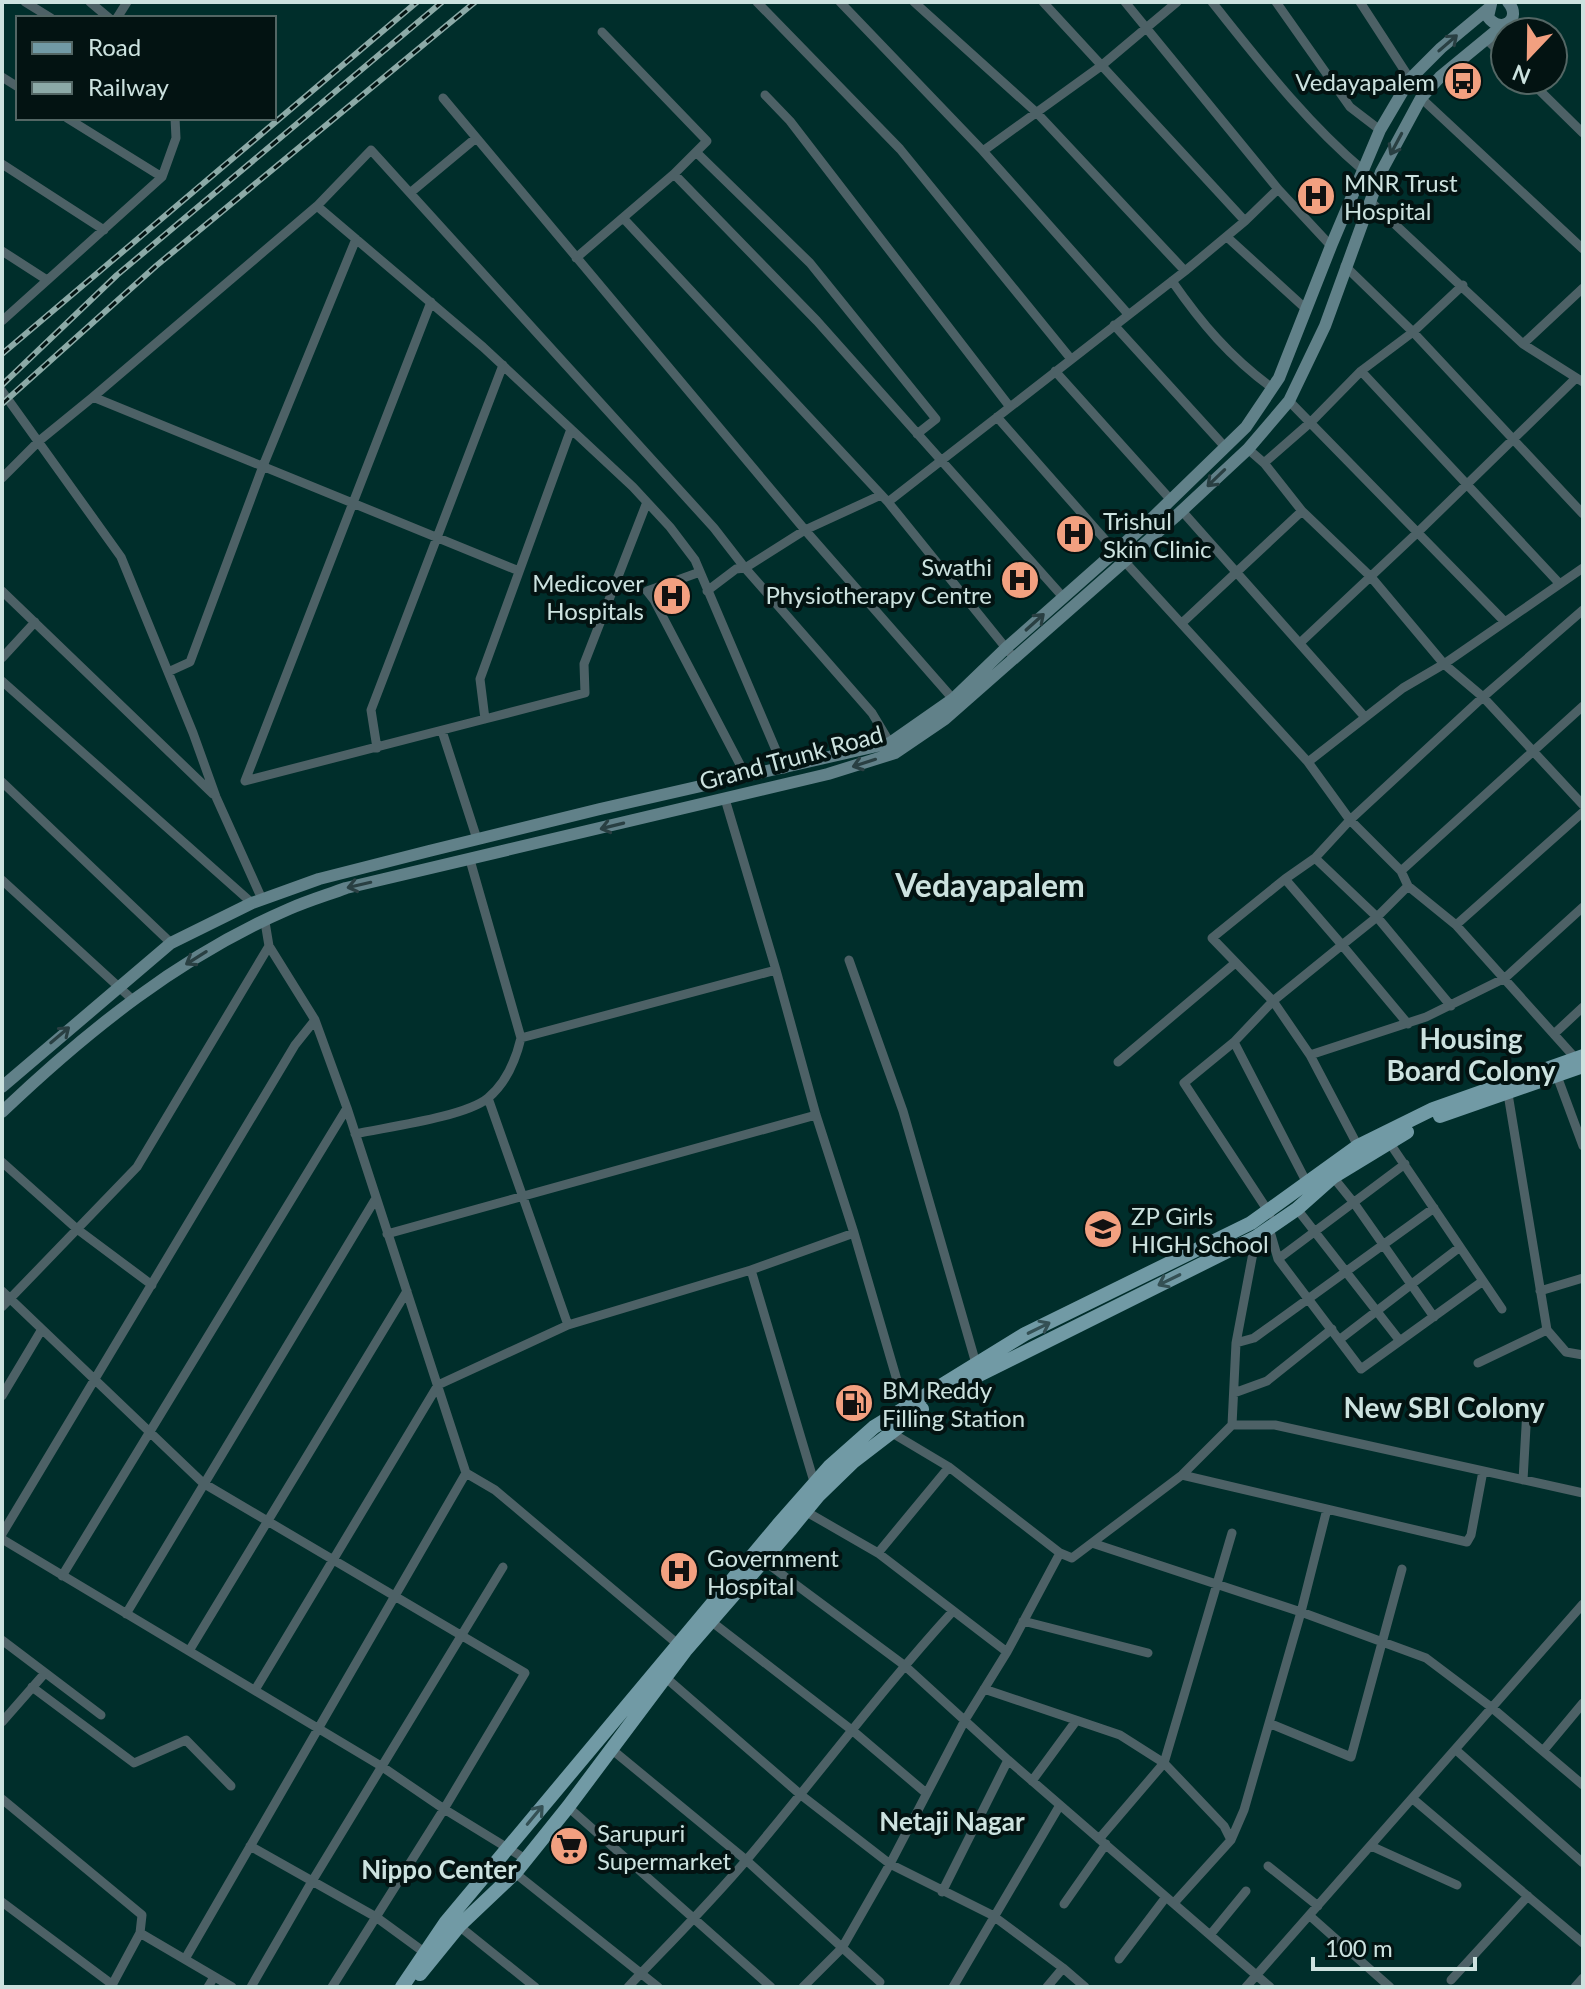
<svg xmlns="http://www.w3.org/2000/svg" width="1585" height="1989" viewBox="0 0 1585 1989" font-family="Lato,sans-serif">
	<style>
		.lines { fill: none; stroke-linecap: round; stroke-linejoin: round }
		.street { stroke: #4d6166; stroke-width: 9 }
		.secondary { stroke: #618189; stroke-width: 12 }
		.primary { stroke: #719aa5; stroke-width: 14 }
		.rail-casing { stroke: #8caaa7; stroke-width: 6 }
		.rail { stroke: #031312; stroke-width: 3; stroke-dasharray: 9; stroke-linecap: butt }
		.oneway { stroke: #293f42 }
		.oneway2 { stroke: #345054 }
		.labels { text-anchor: middle; dominant-baseline: central; stroke-width: 8; stroke-linejoin: round; paint-order: stroke }
		.poi-label { font-size: 24px; fill: #cce2df; stroke: #031312; text-anchor: start }
		.street-label { font-size: 24px; fill: #cce2df; stroke: #031312 }
		.neighbourhood-label { font-size: 26px; font-weight: bold; fill: #cce2df; stroke: #031312 }
		.quarter-label { font-size: 28px; font-weight: bold; fill: #cce2df; stroke: #031312 }
		.district-label { font-size: 32px; font-weight: bold; fill: #cce2df; stroke: #031312 }
	</style>
	<rect width="100%" height="100%" fill="#002e2b"/>
	<g class="lines">
		<path class="street" d="M25 2 51 18
			M90 2 109 18
			M757 2 900 149 1071 359
			M840 2 983 151 1128 314
			M914 2 1037 113 1185 271
			M1043 2 1245 221
			M1125 2 1278 189 1331 246
			M1212 2C1260 62 1305 121 1364 171
			M1276 2 1350 107 1380 130
			M1360 2 1410 79
			M117 18 127 2
			M602 32 707 141 674 174
			M1486 39 1505 57
			M2 77 18 87
			M1529 80 1583 133
			M765 95 790 121 1010 407
			M443 98 805 530 953 699
			M1421 98 1583 249
			M67 118 162 177
			M983 151 1101 66 1177 2
			M696 152 810 263 936 419 917 434
			M2 164 104 230
			M410 193 476 138
			M1370 201 1523 344 1583 382
			M317 206 483 347 633 487 670 527 695 560 784 769
			M624 219 888 502 1010 653
			M1227 237 1306 309
			M2 251 47 280
			M576 258 674 174 817 321 1063 597
			M1345 266 1413 332 1583 514
			M1172 281C1202 324 1229 356 1272 388
			M431 302 245 781 485 719
			M2 321 162 177 176 138 175 118
			M1114 325 1226 448
			M1523 344 1583 288
			M1055 371 1170 499
			M1361 371 1559 583
			M2 391 121 557 193 733 216 797 262 899
			M1289 401 1504 621
			M997 417 1115 551 1308 762 1350 820 1401 871 1408 886 1456 925 1577 1060
			M571 429 480 679 485 719 585 693 584 664 647 502
			M1248 449 1264 463 1302 511 1371 577 1444 664 1483 697 1583 805
			M1264 463 1312 421 1361 371 1413 332 1463 285
			M2 478 39 441 93 397
			M888 502 1185 271 1245 221 1278 189
			M1182 511 1364 716
			M519 571 93 397 317 206 371 150 714 528 745 568 872 713 890 743
			M700 572 647 591 654 600 746 776
			M2 591 213 794
			M707 591 736 569 745 568 805 530 881 495
			M1182 623 1302 511
			M1301 642 1418 532 1576 378
			M2 658 35 622
			M168 672 190 662 263 466 356 239
			M2 681 252 903
			M442 731 477 839
			M377 748 371 710 503 365
			M1308 762 1403 688 1444 664 1583 568
			M2 782 171 943
			M725 799 776 970 816 1115 854 1233 906 1411
			M1315 858 1377 917 1451 1006
			M1401 871 1583 706
			M1285 879 1342 945 1273 1001 1234 1042 1309 1187
			M2 880 133 1000
			M1408 886 1377 917 1342 945 1408 1024
			M265 922 269 946 315 1020 347 1108 466 1473 495 1490 680 1646
			M1456 925 1583 812
			M849 960 903 1111 977 1367
			M1554 1034 1583 1007
			M521 1038 776 970
			M1234 1042 1184 1083 1270 1214
			M1310 1055 1426 1017 1505 978 1583 907
			M1118 1062 1234 964
			M1557 1076 1583 1146
			M1508 1094 1547 1330 1566 1352 1583 1355
			M488 1098 568 1325 751 1270 815 1485
			M355 1134C387 1127 465 1117 488 1098 506 1083 516 1059 521 1038L470 860
			M1389 1142 1502 1309
			M1360 1150 1310 1055 1273 1001 1212 938 1285 879 1315 858 1350 820 1483 697 1583 610
			M2 1162 77 1229 152 1285
			M1333 1177 1354 1203 1434 1317
			M1297 1209 1400 1341
			M1269 1228 1278 1259 1361 1369 1483 1281
			M387 1234 816 1115
			M1256 1237 1236 1343 1254 1338 1434 1208
			M1278 1259 1405 1164
			M751 1270 854 1233
			M2 1291 203 1483 525 1673 444 1809 332 1987
			M1540 1291 1583 1278
			M2 1307 137 1167 269 946
			M1339 1340 1460 1247
			M1478 1363 1547 1330
			M1234 1393 1267 1381 1332 1329
			M2 1396 42 1329
			M1232 1425H1275L1583 1493
			M892 1433 949 1467 1060 1553 1072 1558 1182 1475 1232 1425 1236 1343
			M1182 1475 1467 1542 1471 1535 1483 1471
			M1523 1480 1527 1409
			M805 1511 878 1553 1007 1652
			M2 1534 295 1045 315 1020
			M2 1539 381 1766 444 1809 524 1858
			M1092 1543 1301 1612 1426 1658 1491 1707 1583 1785
			M878 1553 949 1467
			M764 1561 904 1665 1008 1760 1270 1987
			M62 1576 347 1108
			M126 1614 376 1198
			M1023 1621 1148 1653
			M712 1622 853 1731 926 1793
			M2 1640 101 1715
			M189 1651 407 1291
			M665 1677 801 1795 890 1864 992 1915 1063 1968 1047 1987
			M32 1687 134 1763 186 1740 231 1786
			M984 1689 1120 1735 1164 1763 1224 1826 1231 1840
			M255 1690 438 1385 568 1325
			M2 1722 45 1673
			M1271 1724 1351 1757 1402 1569
			M610 1748 746 1860 880 1982
			M1456 1750 1583 1863
			M1543 1751 1583 1703
			M1032 1781 1076 1721
			M2 1799 142 1915 140 1933 111 1987
			M1413 1799 1583 1943
			M568 1807 771 1987
			M1099 1839 1164 1763 1232 1533
			M250 1846 376 1917 428 1955
			M1371 1846 1457 1885
			M1268 1866 1318 1906
			M515 1873 658 1987
			M942 1892 1008 1760
			M2 1902 113 1985
			M1174 1903 1231 1840 1244 1810 1301 1612 1327 1509
			M1064 1904 1106 1844
			M1310 1916 1390 1987
			M459 1926 535 1987
			M140 1933 232 1987
			M1210 1935 1246 1891
			M185 1959 466 1473
			M1119 1959 1166 1897
			M1063 1968 1085 1987
			M1451 1980 1528 1896
			M208 1987 214 1977
			M251 1987 311 1883 503 1567
			M628 1987C669 1944 711 1902 749 1857 818 1775 881 1690 953 1611
			M803 1987 842 1948 890 1864 965 1720 1007 1652 1060 1553
			M953 1987 1060 1805
			M1246 1987 1583 1604
			M1575 1987 1583 1978"/>
		<path class="secondary" d="M1491 4 1488 17C1501 35 1523 19 1508 2
			M2 1087 171 943 252 903 319 879 429 851 600 809 890 743 953 699 1006 648 1144 526 1246 427 1279 378 1331 246 1380 130 1410 79 1441 48 1489 8
			M2 1112C87 1031 180 956 289 909 307 901 327 895 346 888L828 774 895 753 945 719 1175 517 1248 449 1289 401 1325 326 1381 172 1421 98 1440 77 1502 26"/>
		<path class="primary" d="M1440 1116 1583 1066
			M967 1381 1256 1237 1297 1209 1333 1177 1407 1132
			M420 1974 459 1926 515 1873 568 1807 685 1651 790 1530 818 1496 853 1462 922 1409
			M402 1987 446 1922 778 1525 830 1466 874 1427 1025 1334 1251 1223 1358 1146 1433 1109 1583 1056"/>
		<g class="rail-casing">
			<path id="rail" d="M2 354 417 2
				M2 385 117 275 442 2
				M2 404 156 266 475 2"/>
		</g>
		<use href="#rail" class="rail"/>
	</g>
	<defs><path id="oneway-shaft" d="M-6 0H5M1.5-3L5.5 0L1.5 3" fill="none" stroke-width="1.6" stroke-linecap="round" stroke-linejoin="round" transform="scale(2)"/></defs>
	<g class="oneway">
		<use href="#oneway-shaft" transform="translate(1448 43) rotate(-41)"/>
		<use href="#oneway-shaft" transform="translate(1396 144) rotate(118)"/>
		<use href="#oneway-shaft" transform="translate(1216 478) rotate(136)"/>
		<use href="#oneway-shaft" transform="translate(1035 622) rotate(-42)"/>
		<use href="#oneway-shaft" transform="translate(864 763) rotate(162)"/>
		<use href="#oneway-shaft" transform="translate(612 826) rotate(166)"/>
		<use href="#oneway-shaft" transform="translate(359 885) rotate(167)"/>
		<use href="#oneway-shaft" transform="translate(196 958) rotate(148)"/>
		<use href="#oneway-shaft" transform="translate(60 1035) rotate(-40)"/>
	</g>
	<g class="oneway2">
		<use href="#oneway-shaft" transform="translate(1169 1280) rotate(154)"/>
		<use href="#oneway-shaft" transform="translate(1039 1328) rotate(-26)"/>
		<use href="#oneway-shaft" transform="translate(535 1815) rotate(-50)"/>
	</g>
	<defs>
		<g id="bus-disc" transform="scale(2)"><circle r="9.5" fill="#f2a080" stroke="#031312"/><path d="M-5-6H5V4H4V6H2V4H-2V6H-4V4H-5ZM-3.5-4V0h7V-4ZM-3.5 1.2v1.5H-2V1.2ZM2 1.2v1.5H3.5V1.2Z" fill="#111"/></g>
		<g id="hospital-disc" transform="scale(2)"><circle r="9.5" fill="#f2a080" stroke="#031312"/><path d="M-5-5h3v3.5h4V-5h3V5h-3V1.5h-4V5h-3Z" fill="#111"/></g>
		<g id="school-disc" transform="scale(2)"><circle r="9.5" fill="#f2a080" stroke="#031312"/><path d="M0-5L7-2L0 1L-7-2ZM-4 1L0 2.5L4 1V4Q0 6-4 4Z" fill="#111"/></g>
		<g id="fuel-disc" transform="scale(2)"><circle r="9.5" fill="#f2a080" stroke="#031312"/><path d="M-5.5-6h7V0h2V4h1.3V-2.5L3-4.5l.8-.8L6-3V5H2.5V1h-1V6h-7ZM-4.2-4.7v3.2H.2V-4.7Z" fill="#111"/></g>
		<g id="supermarket-disc" transform="scale(2)"><circle r="9.5" fill="#f2a080" stroke="#031312"/><path d="M-6-5.5h2.5l.6 2H6L4.5 2H-2.5L-4.4-4H-6ZM-1.5 3.2a1.3 1.3 0 1 0 .1 0ZM3 3.2a1.3 1.3 0 1 0 .1 0Z" fill="#111"/></g>
	</defs>
	<g fill-rule="evenodd">
		<use href="#bus-disc" x="1463" y="81"/>
		<use href="#hospital-disc" x="1316" y="196"/>
		<use href="#hospital-disc" x="1075" y="534"/>
		<use href="#hospital-disc" x="1020" y="580"/>
		<use href="#hospital-disc" x="672" y="596"/>
		<use href="#school-disc" x="1103" y="1229"/>
		<use href="#fuel-disc" x="854" y="1403"/>
		<use href="#hospital-disc" x="679" y="1571"/>
		<use href="#supermarket-disc" x="569" y="1846"/>
	</g>
	<g class="labels">
		<g class="poi-label">
			<text x="1435" y="81" text-anchor="end">Vedayapalem</text>
			<text x="1344" y="182">MNR Trust<tspan x="1344" dy="28">Hospital</tspan></text>
			<text x="1103" y="520">Trishul<tspan x="1103" dy="28">Skin Clinic</tspan></text>
			<text x="992" y="566" text-anchor="end">Swathi<tspan x="992" dy="28">Physiotherapy Centre</tspan></text>
			<text x="644" y="582" text-anchor="end">Medicover<tspan x="644" dy="28">Hospitals</tspan></text>
			<text x="1131" y="1215">ZP Girls<tspan x="1131" dy="28">HIGH School</tspan></text>
			<text x="882" y="1389">BM Reddy<tspan x="882" dy="28">Filling Station</tspan></text>
			<text x="707" y="1557">Government<tspan x="707" dy="28">Hospital</tspan></text>
			<text x="597" y="1832">Sarupuri<tspan x="597" dy="28">Supermarket</tspan></text>
		</g>
		<g class="street-label">
			<text transform="translate(791 757) rotate(-15)">Grand Trunk Road</text>
		</g>
		<g class="neighbourhood-label">
			<text x="952" y="1821">Netaji Nagar</text>
			<text x="439" y="1869">Nippo Center</text>
		</g>
		<g class="quarter-label">
			<text x="1471" y="1038">Housing<tspan x="1471" dy="32">Board Colony</tspan></text>
			<text x="1444" y="1407">New SBI Colony</text>
		</g>
		<g class="district-label">
			<text x="990" y="884">Vedayapalem</text>
		</g>
	</g>
	<rect width="1585" height="1989" fill="none" stroke="#cce2df" stroke-width="8"/>
	<rect x="16" y="16" width="260" height="104" fill="#031312" stroke="#536664" stroke-width="2"/>
	<rect x="32" y="42" width="40" height="12" fill="#719aa5" stroke="#536664" stroke-width="2"/>
	<text x="88" y="56" font-size="24" fill="#cce2df">Road</text>
	<rect x="32" y="82" width="40" height="12" fill="#8caaa7" stroke="#536664" stroke-width="2"/>
	<text x="88" y="96" font-size="24" fill="#cce2df">Railway</text>
	<g transform="translate(1529 56) rotate(202)"><circle r="38" fill="#031312" stroke="#536664" stroke-width="2"/>
	<path d="M0-6L14 30L0 20L-14 30Z" fill="#f2a080"/>
	<text y="-12" font-size="22" font-weight="bold" text-anchor="middle" fill="#cce2df">N</text>
	</g>
	<path d="M1313 1957v12h162v-12" fill="none" stroke="#cce2df" stroke-width="4"/>
	<text x="1325" y="1957" font-size="24" fill="#cce2df" stroke="#031312" stroke-width="6" paint-order="stroke">100 m</text>
</svg>
